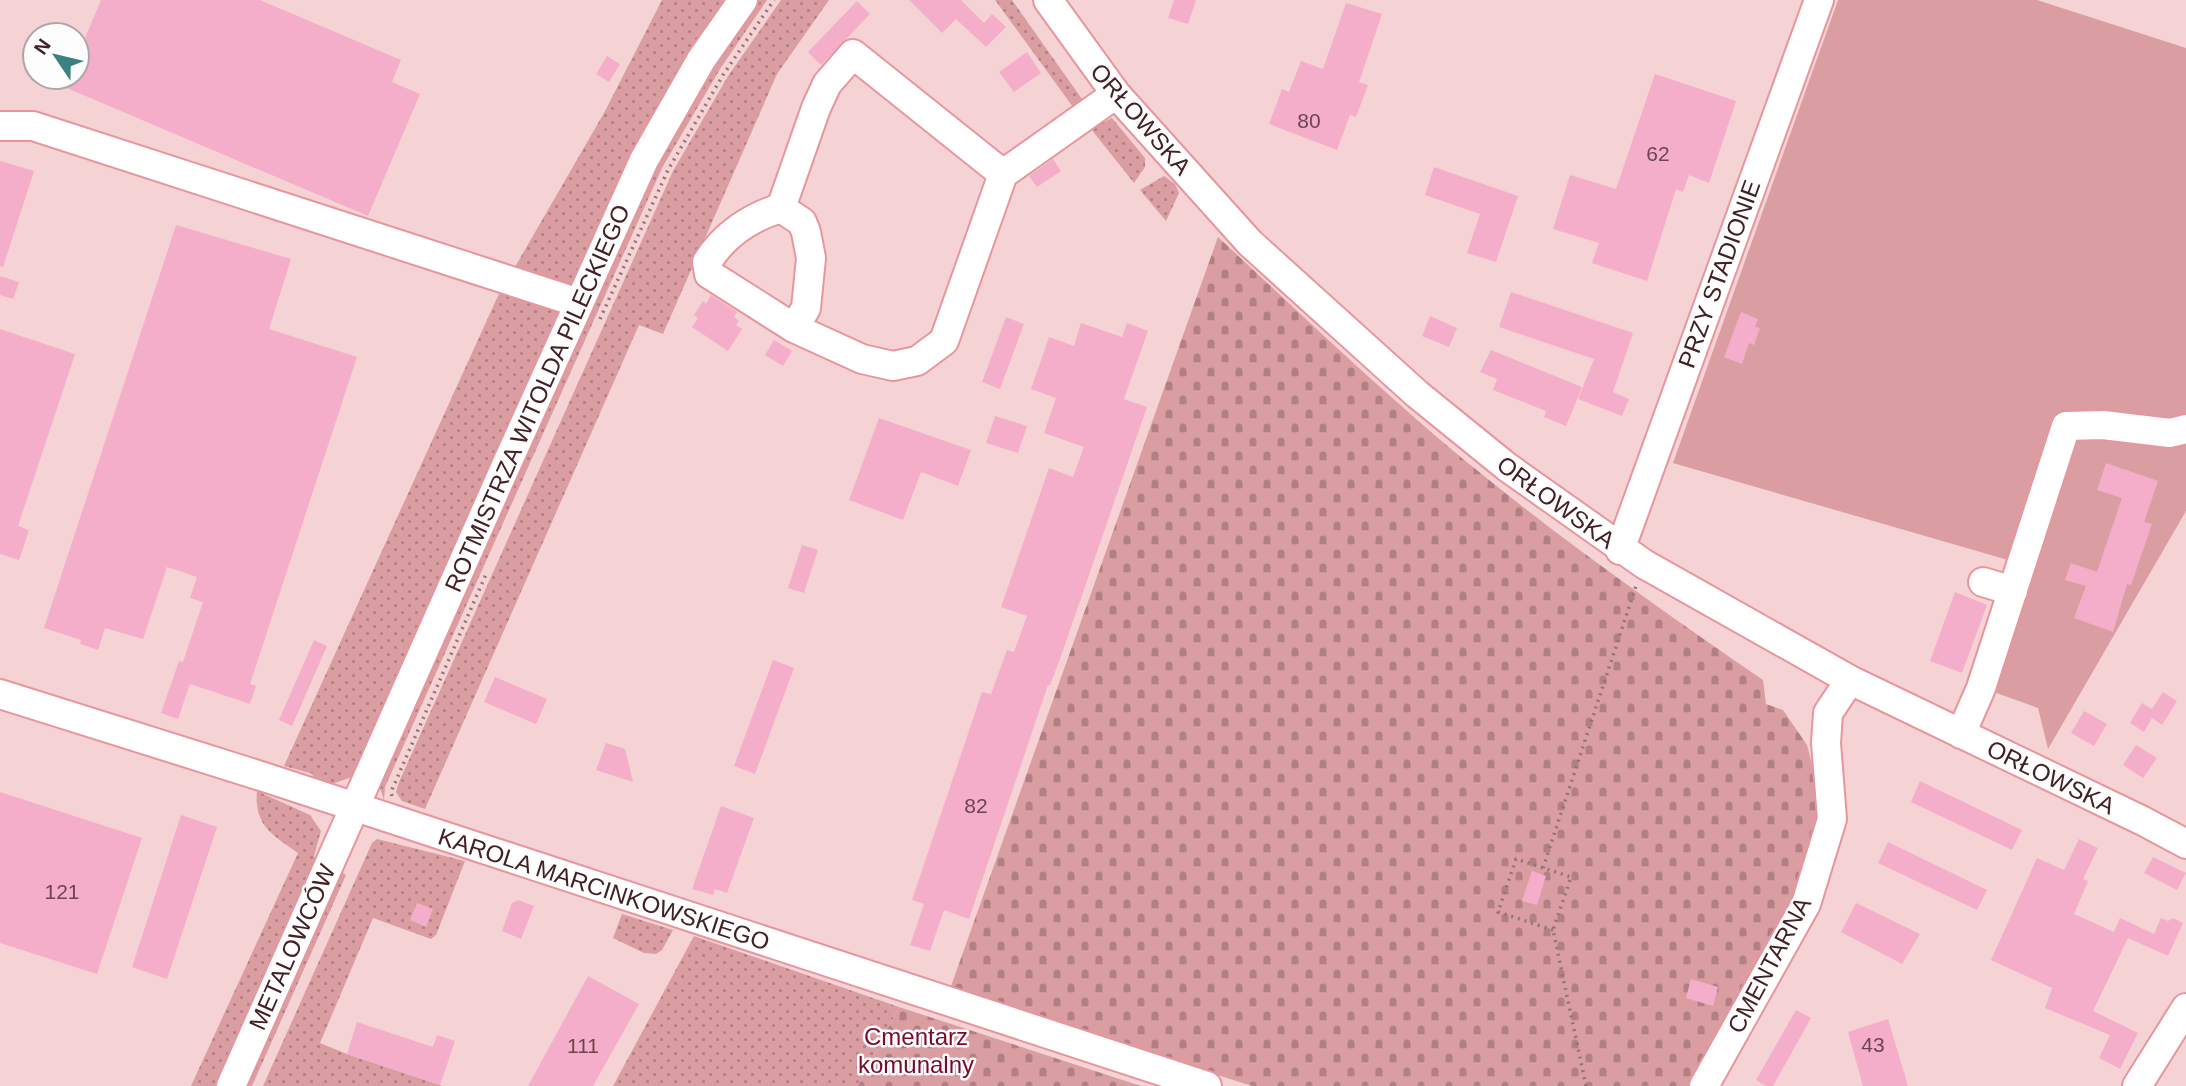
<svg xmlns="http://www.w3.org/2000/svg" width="2186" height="1086" viewBox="0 0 2186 1086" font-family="Arial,sans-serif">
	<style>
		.grass { fill: url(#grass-dots) }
		.cemetery { fill: url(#cemetery-stones) }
		.park { fill: #da9ea2 }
		.building { fill: #f5aeca }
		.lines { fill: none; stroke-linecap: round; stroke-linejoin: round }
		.minor-casing { stroke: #e7969d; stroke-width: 32 }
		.path { stroke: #947376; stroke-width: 3.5; stroke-dasharray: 2 5; stroke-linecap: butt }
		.minor { stroke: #fff; stroke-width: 28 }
		.labels { text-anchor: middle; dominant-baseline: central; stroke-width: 5; stroke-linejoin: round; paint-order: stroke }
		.number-label { font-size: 21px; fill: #6e444e }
		.street-label { font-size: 24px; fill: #412125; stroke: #fdfdfd }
		.park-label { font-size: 24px; fill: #7b0a29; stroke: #fdfdfd }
	</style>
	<defs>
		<pattern id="grass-dots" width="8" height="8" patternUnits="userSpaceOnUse" patternTransform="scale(1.75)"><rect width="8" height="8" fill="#da9ea2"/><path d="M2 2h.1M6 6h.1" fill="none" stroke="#b28084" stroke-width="1.8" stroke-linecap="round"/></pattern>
		<pattern id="cemetery-stones" width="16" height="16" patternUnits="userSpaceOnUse" patternTransform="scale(1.75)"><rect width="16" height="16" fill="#da9ea2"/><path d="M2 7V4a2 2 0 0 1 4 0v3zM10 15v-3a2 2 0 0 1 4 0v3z" fill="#b28084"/></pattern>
	</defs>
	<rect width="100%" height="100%" fill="#f5d2d4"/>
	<path class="grass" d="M662 0H730L355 776 332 784 311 781 313 774 284 766 497 298 604 113Z
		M754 0H767L720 69 662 168 385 787 384 800 378 782 653 164Z
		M781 0H829L777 74 663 334 639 325 425 809 402 801 396 792 399 782 673 171 728 76Z
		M995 0H1012L1082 99 1073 107Z
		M1112 118 1145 158V167L1134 183 1091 129Z
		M1164 176 1175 184 1179 193 1166 221 1140 190Z
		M257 791 310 815 321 831 314 856 317 865 220 1086H191L298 853C273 835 254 826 257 791Z
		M377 839 465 861 436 935 431 939 373 918 320 1043 347 1054 443 1086H263L372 843Z
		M338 869 346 875 252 1086H243Z
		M622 914 673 930 662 950 656 954 644 953 613 938Z
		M694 936 899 1007 858 1086H613Z"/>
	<path class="cemetery" d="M1218 237C1299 312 1379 389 1463 459 1559 538 1661 610 1763 680L1766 704 1783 710 1807 745 1819 791V815L1791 905 1689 1086H1252L950 989Z
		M899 1007 1141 1086H858Z"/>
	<path class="park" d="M1838 0H2037L2186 48V511L2048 749 2038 708 1966 682 2008 560 1673 463Z"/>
	<path class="building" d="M101 0H260L401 60 392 82 420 94 368 216 41 77H77V57Z
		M909 0H961L984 23 992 14 1006 27 986 47 956 19 942 33Z
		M1174 0H1196L1188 24 1168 18Z
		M857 1 870 14 821 65 808 52Z
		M1346 3 1382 14 1359 82 1368 85 1356 117 1350 115 1337 150 1269 124 1282 89 1289 92 1301 61 1323 69Z
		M1027 52 1041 73 1014 92 999 72Z
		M607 56 620 64 609 82 596 74Z
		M1655 74 1736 101 1709 183 1689 175 1683 192 1676 189 1647 281 1592 263 1599 243 1553 229 1570 175 1616 189Z
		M1053 159 1061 171 1037 187 1029 176Z
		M0 161 34 171 3 267 0 266Z
		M1434 167 1518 196 1496 262 1467 253 1480 214 1425 195Z
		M176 225 291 259 269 329 357 357 250 684 256 686 250 704 190 684 178 719 161 713 179 661 183 662 203 602 190 598 197 577 167 567 143 639 105 628 98 650 80 644 81 640 44 628Z
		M0 276 19 282 13 299 0 295Z
		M1511 292 1633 333 1613 392 1629 399 1622 416 1578 399 1594 359 1499 327Z
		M711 295 737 312 734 317 739 321 736 325 742 329 728 351 692 327 698 318 694 315 703 301 706 304Z
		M1741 312 1758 319 1755 327 1760 328 1754 345 1749 343 1742 364 1724 357Z
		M1430 316 1457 328 1449 347 1422 336Z
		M1006 317 1024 324 1000 389 982 382Z
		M1081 323 1122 337 1127 323 1148 331 1124 399 1147 407 1060 659 1050 685H1048L969 919 944 910 930 951 910 945 924 904 912 900 982 692 991 694 1007 650 1014 652 1027 616 1001 607 1049 468 1073 477 1084 447 1044 433 1056 398 1031 389 1049 337 1074 346Z
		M0 329 75 354 18 526 29 530 19 560 0 554Z
		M774 340 792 351 783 366 765 355Z
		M1491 350 1582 387 1566 426 1544 417 1546 411 1493 390 1497 379 1480 372Z
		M995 416 1027 426 1018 453 986 443Z
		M879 418 971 450 958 486 921 472 903 520 849 500Z
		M2106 463 2158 481 2144 522 2152 524 2131 585 2127 584 2113 632 2074 618 2086 586 2065 580 2071 563 2097 572 2122 498 2097 490Z
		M802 545 818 550 804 593 788 588Z
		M1955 592 1987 605 1962 673 1930 661Z
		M314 640 327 646 292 726 279 720Z
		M773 660 794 668 755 774 734 766Z
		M495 677 547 699 536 724 484 702Z
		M2163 692 2177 701 2162 725 2152 718 2144 732 2130 723 2142 703 2152 709Z
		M2084 711 2107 724 2094 746 2071 733Z
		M606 743 625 749 633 782 596 770Z
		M2136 745 2157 758 2143 778 2123 765Z
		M1920 781 2022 830 2012 850 1911 802Z
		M0 792 142 838 97 974 0 943Z
		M721 806 754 818 727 893 715 889 713 895 692 889Z
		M181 815 217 827 167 979 132 967Z
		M2079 839 2098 848 2083 879 2088 881 2074 914 2114 932 2120 918 2154 934 2161 918 2168 921 2173 918 2183 923 2168 956 2128 938 2093 1011 2138 1033 2120 1069 2099 1058 2110 1035 2045 1008 2052 988 1991 960 2037 858 2064 870Z
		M1888 842 1987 890 1977 910 1878 863Z
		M2153 857 2186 873 2177 890 2144 873Z
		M1532 871 1546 876 1537 905 1522 901Z
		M518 900 534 906 521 939 502 931 512 903Z
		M417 903 433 909 426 927 410 920Z
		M1856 903 1920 934 1902 964 1841 932Z
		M588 976 639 1004 593 1086H528Z
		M1691 979 1718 987 1713 1006 1686 998Z
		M1796 1010 1811 1018 1773 1086H1766L1756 1080Z
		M1888 1019 1908 1086H1863L1848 1032Z
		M357 1022 433 1047 437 1035 455 1041 440 1085 347 1054Z"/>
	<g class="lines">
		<g class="minor-casing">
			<path id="minor" d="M1048 0 1116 94 1250 243 1417 394 1507 467 1644 564 1850 680 2143 821 2186 844
				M0 126H33L579 303
				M781 208 816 108 827 84 853 54 1003 174
				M794 328 709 274 707 262C724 235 751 217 781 208L802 222 806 232 811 258 806 308 794 328 862 359 893 366 917 361 944 341 1003 174 1116 94
				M1620 550 1819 0
				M1983 582 2013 591
				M0 694 264 777 1207 1086
				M1961 734 1981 688 2066 426 2103 425 2170 433 2186 429
				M231 1086 508 461 644 160 701 60 743 0
				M1704 1086 1806 904 1832 819 1826 743 1828 713 1850 680
				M2137 1086 2186 1008"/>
		</g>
		<path class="path" d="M600 319 668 170 723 75 774 0
			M392 796 391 792 487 572
			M1543 868 1636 586
			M1553 930 1498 912 1516 859 1571 877 1553 930 1586 1086"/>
		<use href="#minor" class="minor"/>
	</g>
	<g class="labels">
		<g class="number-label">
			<text x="1309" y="120">80</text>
			<text x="1658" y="153">62</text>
			<text x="976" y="805">82</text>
			<text x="62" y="891">121</text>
			<text x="1873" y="1044">43</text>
			<text x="583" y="1045">111</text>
		</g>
		<g class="street-label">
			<text transform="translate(1141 119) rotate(49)">ORŁOWSKA</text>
			<text transform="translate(1719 274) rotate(-70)">PRZY STADIONIE</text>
			<text transform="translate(537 398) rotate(-66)">ROTMISTRZA WITOLDA PILECKIEGO</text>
			<text transform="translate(1556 502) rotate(36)">ORŁOWSKA</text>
			<text transform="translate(2051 777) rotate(26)">ORŁOWSKA</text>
			<text transform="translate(604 889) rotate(18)">KAROLA MARCINKOWSKIEGO</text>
			<text transform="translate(292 947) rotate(-66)">METALOWCÓW</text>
			<text transform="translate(1769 965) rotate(-62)">CMENTARNA</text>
		</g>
		<g class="park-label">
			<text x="916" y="1036">Cmentarz<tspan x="916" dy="28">komunalny</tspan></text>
		</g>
	</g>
	<g transform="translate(56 56) rotate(305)"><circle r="33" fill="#fdfdfd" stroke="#b2a5a7" stroke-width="2"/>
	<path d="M0-5L12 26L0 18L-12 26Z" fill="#3a8281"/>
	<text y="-10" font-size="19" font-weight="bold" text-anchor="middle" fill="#412125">N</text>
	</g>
</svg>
